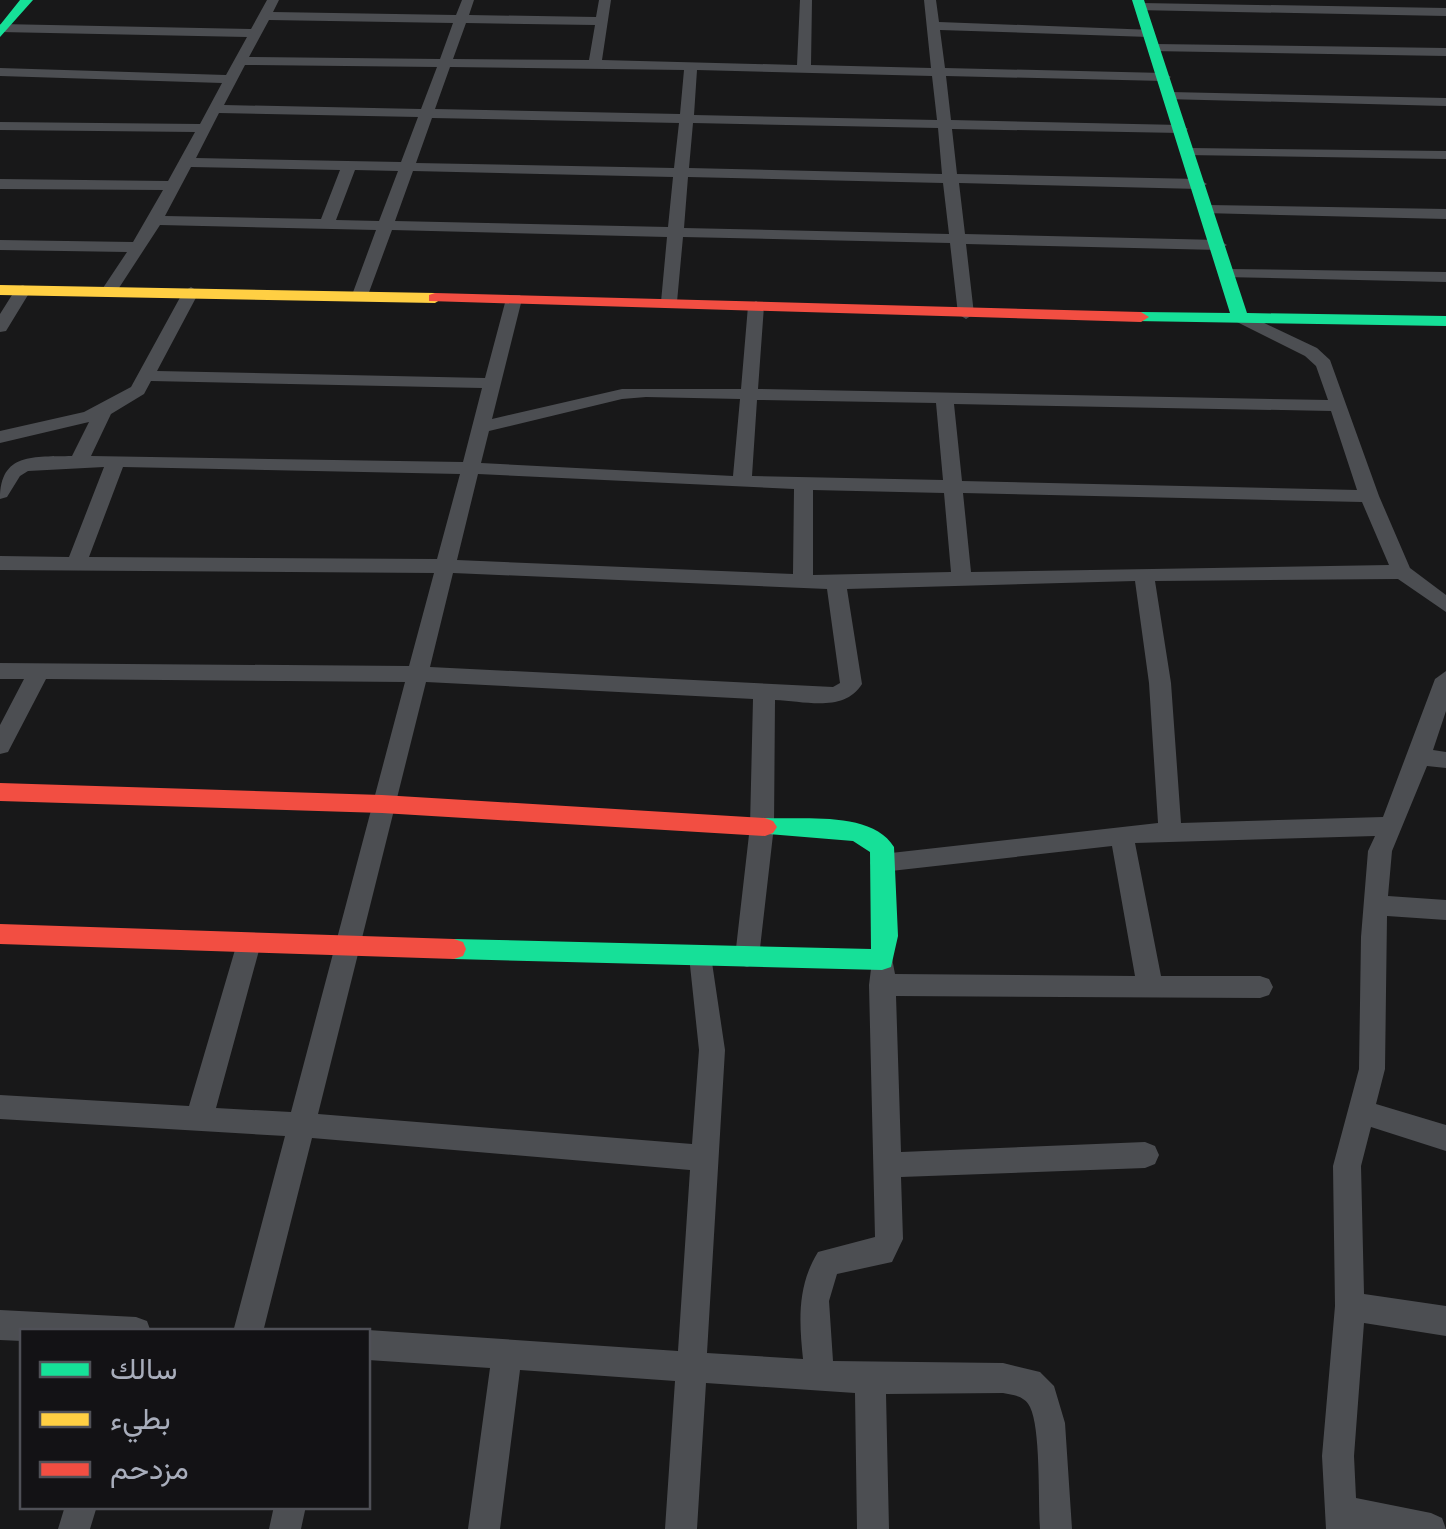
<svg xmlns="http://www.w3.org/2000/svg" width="1446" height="1529" viewBox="0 0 1446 1529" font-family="'Golos Text',Vazirmatn,sans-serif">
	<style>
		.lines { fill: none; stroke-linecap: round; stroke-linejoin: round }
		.street { fill: #4c4e52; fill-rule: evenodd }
		.fast { fill: #16e098; fill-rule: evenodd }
		.slow { fill: #ffcf43; fill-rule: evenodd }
		.jam { fill: #f24e42; fill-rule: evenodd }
	</style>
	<rect width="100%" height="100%" fill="#181819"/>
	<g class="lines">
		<path class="street" d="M267 0H279L273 12 456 15 462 0H474L469 15 596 17 599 0H611L602 60 797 65 800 0H812L811 65 931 68 924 0H936L939 22 1154 30V36L1149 37 940 30 945 68 1164 73 1171 77 1164 81 946 76 951 120 1181 125 1188 129 1181 133 952 129 957 174 1199 179 1207 184 1199 189 959 183 965 234 1219 240 1227 245 1219 250 966 244 974 314 966 319 958 314 950 243 683 237 677 302 669 307 661 302 667 237 392 230 368 295 360 300 352 295 376 230 160 225 115 294 109 296 101 291 127 252 0 250V240L133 242 163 190 0 189V179L168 181 195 132 0 130V122L200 124 222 83 0 76V68L226 75 247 37 0 32V24L251 29ZM269 20 453 23 440 59 249 57ZM466 23 595 25 589 60 453 59ZM245 65 437 67 421 109 224 105ZM450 67 684 70 680 114 435 109ZM697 70 932 76 937 120 694 115ZM219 113 418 117 401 162 196 158ZM432 118 679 123 674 168 416 163ZM693 123 938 128 942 174 689 168ZM191 167 340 170 321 219 165 216ZM355 170 398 171 379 221 336 220ZM413 171 673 177 668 227 395 221ZM688 177 943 183 949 234 684 228Z
			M1141 3 1446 8V16L1136 10 1135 7Z
			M1154 44 1446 48V56L1149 51V45Z
			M1170 92 1446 98V106L1165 99V93Z
			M1189 148 1446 151V159L1184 155V149Z
			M1208 205 1446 209V219L1203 213V207Z
			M1229 269 1446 272V282L1223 277 1221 274Z
			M23 285 31 290 6 331 0 332V314L17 287Z
			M191 287 199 292 157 371 485 378 506 299 508 295H520L522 299 492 419 622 389H741L748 306 756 301 764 306 758 389 1328 400 1316 366 1305 356 1233 320V312L1239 311 1317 348 1330 360 1379 496 1410 568 1446 595V612L1398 579 1155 581 1171 683 1181 823 1383 817 1435 679 1446 671V711L1433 750 1446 752V768L1427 766 1392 851 1388 896 1446 900V920L1387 916 1385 1069 1376 1104 1446 1125V1151L1371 1127 1361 1166 1364 1294 1446 1306V1336L1364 1323 1354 1456 1356 1498 1431 1513 1442 1518 1446 1529H1326L1322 1456 1335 1306 1333 1166 1359 1069 1361 937 1368 851 1375 836 1135 843 1161 976H1260L1269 979 1273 987 1269 995 1260 998 896 996 901 1152 1145 1142 1155 1146 1159 1155 1155 1164 1145 1168 901 1177 903 1239 892 1262 837 1274 829 1301 833 1361 1003 1363 1040 1372 1054 1386 1065 1423 1072 1529H1040C1038 1501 1041 1429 1030 1407 1025 1396 1014 1395 1003 1393L886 1394 889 1529H857L855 1393 706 1383 697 1529H665L675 1381 520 1370 500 1529H468L490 1368 368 1360V1332H364L368 1330 678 1351 690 1170 312 1138 263 1332H233L285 1136 0 1119V1095L189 1106 237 943 240 936 249 933 258 936 261 943 216 1108 291 1112 405 682 46 679 8 752 0 754V725L24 679H0V663L409 666 434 573 0 570V556L69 557 104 467 28 471 20 476 7 497 0 499C0 452 34 457 72 456L89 422 0 443V431L84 412 131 387 183 292ZM151 381 482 388 463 462 91 456 111 414 144 394ZM646 397 740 399 733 476 481 463 489 431 622 399ZM757 400 936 403 943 480 752 476ZM954 404 1331 411 1357 490 962 481ZM123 467 460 474 437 559 89 557ZM478 474 794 489 793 574 457 560ZM813 490 944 493 951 572 813 575ZM963 493 1362 502 1389 565 971 572ZM453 573 827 589 840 683 833 687 430 667ZM1135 581 1149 683 1158 823 882 854 874 856 870 863 874 870 882 872 1112 846 1135 976 895 974 891 953 882 950 873 953 869 985 875 1237 818 1252C797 1286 799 1321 803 1359L707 1353 725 1050 710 949 701 946 692 949 689 956 699 1050 692 1144 318 1114 426 682 753 699 750 826 735 957 738 964 747 967 756 964 759 957 774 826 775 700C805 701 844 713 862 684L847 589Z
			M0 1310 136 1317 147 1321 151 1332H22V1341L0 1340Z
			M65 1506H97L90 1529H58Z
			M274 1506H306L301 1529H269Z"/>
		<path class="fast" d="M20 0H33L0 37V25Z
			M1132 0H1144L1247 313 1446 316V326L1135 321V313L1141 312 1230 313Z
			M765 818C801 820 872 810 894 847L898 936 891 967 882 970 454 959 445 956 442 949 445 942 454 939 871 949 870 852 853 841 757 833 753 827 757 821Z"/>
		<path class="slow" d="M0 285 435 293 443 298 435 303 0 295Z"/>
		<path class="jam" d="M435 293 1141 312 1149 317 1141 322 429 301V295Z
			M0 783 382 795 765 818 773 821 777 827 773 833 765 836 382 813 0 801Z
			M0 924 454 939 463 942 466 949 463 956 454 959 0 944Z"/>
	</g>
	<rect x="20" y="1329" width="350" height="180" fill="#131215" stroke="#4f5057" stroke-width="2.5"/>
	<rect x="40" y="1362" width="50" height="15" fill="#16e098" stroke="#4f5057" stroke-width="2.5"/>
	<text x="110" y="1379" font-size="30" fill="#a8adbb">سالك</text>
	<rect x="40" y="1412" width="50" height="15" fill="#ffcf43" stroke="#4f5057" stroke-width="2.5"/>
	<text x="110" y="1429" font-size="30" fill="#a8adbb">بطيء</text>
	<rect x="40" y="1462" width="50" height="15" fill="#f24e42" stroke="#4f5057" stroke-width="2.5"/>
	<text x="110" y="1479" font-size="30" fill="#a8adbb">مزدحم</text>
</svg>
